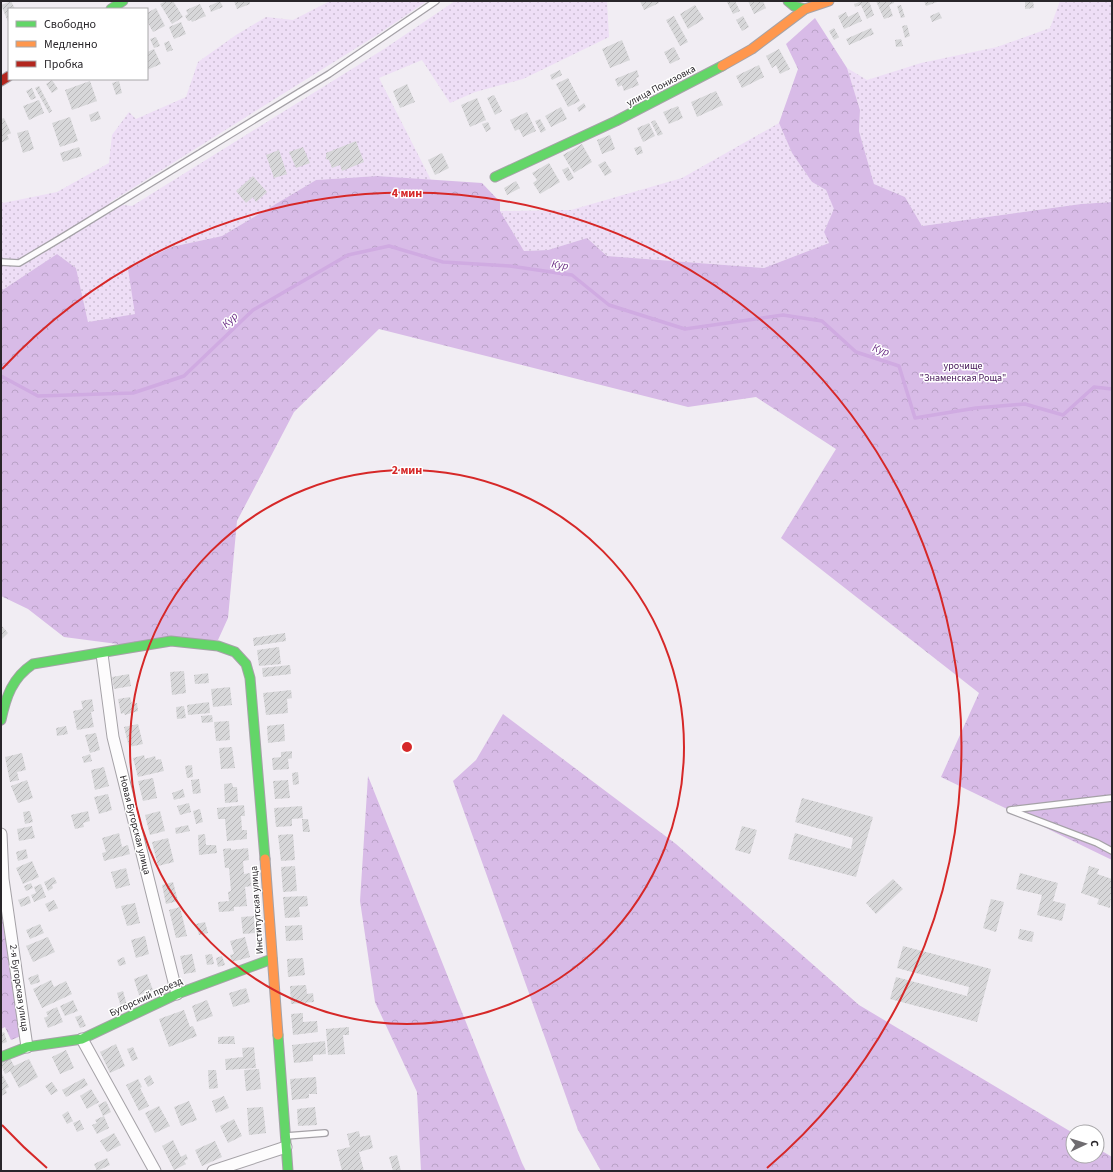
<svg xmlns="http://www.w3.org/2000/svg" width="1113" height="1172" viewBox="0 0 1113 1172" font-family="'Source Sans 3',sans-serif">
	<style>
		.green { fill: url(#green-dots) }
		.forest { fill: url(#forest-crowns) }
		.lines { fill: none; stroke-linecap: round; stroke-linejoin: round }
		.stream { stroke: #d0abe2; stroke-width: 3.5 }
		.building { fill: url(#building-hatch) }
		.lane-casing { stroke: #a5a2a7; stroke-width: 8 }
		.street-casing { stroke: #a5a2a7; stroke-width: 13 }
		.fast-casing { stroke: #a5a2a7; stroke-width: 11 }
		.slow-casing { stroke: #a5a2a7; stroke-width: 11 }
		.jam-casing { stroke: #a5a2a7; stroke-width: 11 }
		.lane { stroke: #fdfcfd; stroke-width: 5.5 }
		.street { stroke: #fdfcfd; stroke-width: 11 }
		.fast { stroke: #63d668; stroke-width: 9 }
		.slow { stroke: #ff974d; stroke-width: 9 }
		.jam { stroke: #b3261e; stroke-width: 9 }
		.ring { fill: none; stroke: #d62828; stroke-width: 2 }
		.labels { text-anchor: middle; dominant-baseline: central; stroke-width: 3; stroke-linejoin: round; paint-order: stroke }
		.street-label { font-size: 10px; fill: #29262a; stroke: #fff }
		.park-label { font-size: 10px; fill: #401054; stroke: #fff }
		.water-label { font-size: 11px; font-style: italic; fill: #682a83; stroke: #fff }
		.centre { fill: #d62828; stroke: #fff; stroke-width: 2 }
		.ring-label { font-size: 12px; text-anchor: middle; font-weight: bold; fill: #d62828; stroke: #fff; stroke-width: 3; stroke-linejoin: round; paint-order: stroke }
	</style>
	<defs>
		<pattern id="green-dots" width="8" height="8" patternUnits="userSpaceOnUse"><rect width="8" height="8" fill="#eedef6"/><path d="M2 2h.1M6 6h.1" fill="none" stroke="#ccbed3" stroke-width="1.8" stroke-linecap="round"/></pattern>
		<pattern id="forest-crowns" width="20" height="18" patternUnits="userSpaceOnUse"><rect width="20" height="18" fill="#d8bbe7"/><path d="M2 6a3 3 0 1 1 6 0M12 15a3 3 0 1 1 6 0" fill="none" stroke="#b9a1c6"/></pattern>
		<pattern id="building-hatch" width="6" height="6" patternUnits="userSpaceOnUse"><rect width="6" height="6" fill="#d7d7d9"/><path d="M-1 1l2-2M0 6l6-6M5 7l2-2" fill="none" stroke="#b9b8ba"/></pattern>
	</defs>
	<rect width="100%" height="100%" fill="#f1edf3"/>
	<path class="green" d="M330 1H427L377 35 109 203 132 206 384 49 455 1H607L609 37 523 79 475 92 450 103 422 60 379 78 431 180 377 176 316 180 222 236 171 247 133 295 136 314 88 322 76 268 57 254 1 291V201L3 203 57 192 109 163 112 135 129 112 136 119 186 97 198 62 236 35 266 17 293 20Z
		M1060 1H1112V202L1081 204 922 226 905 197 874 184 859 131 860 110 847 68 867 80 921 63 997 47 1050 28Z
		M779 123 792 153 812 182 826 190 835 209 824 232 829 243 764 268 607 256 587 238 548 250 524 251 500 211 571 210 682 178Z"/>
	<path class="forest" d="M815 18 847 68 860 110 859 131 874 184 905 197 922 226 1081 204 1112 202V860L941 777 979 693 781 538 836 449 756 397 688 407 379 329 294 412 237 521 228 618 218 640 125 645 64 637 28 609 1 596V291L57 254 76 268 88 322 135 314 128 269 171 247 222 236 316 180 377 176 482 183 500 202V211L524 251 548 250 587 238 607 256 764 268 829 243 824 232 834 209 826 190 812 182 792 153 779 123 798 69 786 44Z
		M503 714 676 844 859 1005 1073 1133V1156H1097V1148L1112 1157V1171H601L578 1130 453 781 476 760Z
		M368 776 522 1163 526 1171H421L417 1092 375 1002 360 901Z
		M1 890 21 1036 11 1040 5 1027 1 1029Z"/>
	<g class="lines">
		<path class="stream" d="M1 376 38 396 133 393 184 376 253 310 348 255 389 246 443 262 510 266 572 275 609 305 685 329 783 315 822 321 856 352 899 366 915 418 976 408 1025 404 1063 415 1094 387 1112 389"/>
	</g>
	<path class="building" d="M11 1 15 9H9V24L1 5Z
		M166 1H173L183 17 172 24 160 4Z
		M220 1 223 7 211 12 209 6Z
		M234 1H249L250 4 237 9Z
		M640 1H658L659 3 644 10Z
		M730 1H735L740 11 733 14 727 2Z
		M748 1H763L766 8 754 14Z
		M862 1H869L874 15 867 19 861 5 855 7 854 4Z
		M876 1H894V3L889 5 893 16 884 19Z
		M924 1H940L926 6Z
		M1033 1 1034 8 1025 9V2Z
		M200 4 206 16 192 22 191 20 188 21 185 16 188 14 186 10Z
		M695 5 704 19 688 29 680 14Z
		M901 5 905 17 901 18 897 6Z
		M156 8 165 26 153 32 147 21V13Z
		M846 12 848 17 858 12 862 21 844 29 838 16Z
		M939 12 942 18 932 22 930 16Z
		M674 16 688 42 680 46 666 20Z
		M743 16 749 27 742 31 736 20Z
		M181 22 186 34 174 39 169 27Z
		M907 25 910 36 905 38 902 26Z
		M834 28 839 37 834 40 829 31Z
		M871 28 874 34 849 45 846 39Z
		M156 37 160 46 154 48 150 39Z
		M901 39 903 46 896 47 895 40Z
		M622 40 630 60 610 68 602 49Z
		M169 41 173 50 167 52 164 43Z
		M674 47 680 59 670 64 664 52Z
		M154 49 161 64 147 70V52Z
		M779 49 790 69 780 74 776 65 772 68 766 56Z
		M759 65 764 77 742 88 736 76Z
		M560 70 562 75 552 80 550 75Z
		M637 70 639 77 636 78 639 85 624 91 622 85 618 87 615 79Z
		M568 78 580 101 568 107 556 84Z
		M52 80 58 89 52 93 46 84Z
		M90 81 97 101 72 110 65 90Z
		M119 81 122 93 116 95 112 83Z
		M407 84 415 102 400 108 393 91Z
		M39 86 52 111 49 113 35 88Z
		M32 88 36 98 31 100 26 91Z
		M716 91 723 105 697 117 691 102Z
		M494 95 502 111 495 115 487 98Z
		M477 98 486 120 470 127 461 105Z
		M39 100 44 113 29 120 23 106Z
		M584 103 586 107 579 112 577 108Z
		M678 106 683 118 669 124 663 112Z
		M561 107 567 119 551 127 545 116Z
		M98 111 101 119 91 122 89 115Z
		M527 112 536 131 523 137 519 129 515 131 510 120Z
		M70 117 78 141 60 147 52 123Z
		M4 118 11 133 7 135 9 139 1 143V119Z
		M540 119 546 130 541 133 535 121Z
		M655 120 663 134 658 136 651 122Z
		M488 122 491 129 486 132 482 124Z
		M649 123 655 136 643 142 637 128Z
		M28 130 34 149 23 153 17 133Z
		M610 135 615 149 602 154 597 140Z
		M356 141 364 162 342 171 340 165 332 168 329 160 326 159V153Z
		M582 144 592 162 574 173 563 155Z
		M641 146 643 153 637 155 634 148Z
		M79 147 82 156 63 162 60 153Z
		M303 147 310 163 296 168 289 152Z
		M279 150 287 174 274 178 266 155Z
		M442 153 449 168 435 175 428 160Z
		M605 161 612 172 605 176 598 165Z
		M549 163 560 182 540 194 533 183 537 180 532 173Z
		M568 167 574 178 568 181 562 170Z
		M253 176 267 192 256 202 253 197 246 203 236 191Z
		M516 181 520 188 507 195 504 188Z
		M1 625 8 633 1 640Z
		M285 633 286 641 254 646 253 638Z
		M279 647 281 664 259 666 257 650Z
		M290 665 291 674 263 677 262 668Z
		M184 671 186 693 172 695 170 672Z
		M208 673 209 683 195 684 194 675Z
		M129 674 131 686 114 689 112 677Z
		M230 687 232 705 213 707 211 689Z
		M291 690 292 698 287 699 288 713 266 715 263 693Z
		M130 697 132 704 137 703 138 711 125 715 124 713 121 714 118 699Z
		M92 699 94 711 91 712 94 727 77 730 73 711 83 709 81 701Z
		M209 702 210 713 188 715 187 705Z
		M184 706 186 718 177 719 176 707Z
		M212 715 213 722 202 723 201 716Z
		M229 721 230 740 216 741 214 722Z
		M138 724 143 744 129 747 124 727Z
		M284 724 285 741 268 743 267 726Z
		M66 726 68 734 57 736 56 728Z
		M96 733 100 750 90 753 85 735Z
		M232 747 235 768 221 769 219 748Z
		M292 751V758L288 759 289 769 273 770 272 758 281 757V752Z
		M22 753 26 770 17 772 19 780 10 782 5 757Z
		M90 754 92 761 84 763 82 757Z
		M144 755 145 759 155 756 156 760 161 759 164 771 138 777 133 758Z
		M192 765 193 777 187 778 185 766Z
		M104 767 109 786 95 790 91 770Z
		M298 772 299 784 293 785 292 773Z
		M153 778 157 798 143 801 138 781Z
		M199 779 201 793 193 794 191 780Z
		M27 780 33 798 18 803 11 786Z
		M288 780 290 798 275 799 273 781Z
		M232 783 233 787H237L238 802 225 803 224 784Z
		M183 789 185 797 174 800 172 793Z
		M108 794 112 810 99 814 94 797Z
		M802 798 873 817 856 877 788 859 795 833 851 849 853 838 795 822Z
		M189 803 191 812 180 815 177 806Z
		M244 805 245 816H241L242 830H247V839L227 841 225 819H218L217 808Z
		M302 806 303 818 292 819V826L276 827 274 808Z
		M200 809 203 822 196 824 193 811Z
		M30 811 33 822 25 824 23 812Z
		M88 811 90 821 83 823 84 827 75 829 71 815Z
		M160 811 165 831 150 835 145 815Z
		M302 819H308L310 832H303Z
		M188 825 190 831 176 834 175 828Z
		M32 826 35 838 19 841 17 829Z
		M742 826 757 830 750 854 735 850Z
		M119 833 122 847 128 845 130 854 104 861 102 853 106 852 102 838Z
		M205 834 206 845H216L217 853 199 855 198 835Z
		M293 834 295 860 281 861 278 835Z
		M168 838 174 862 158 866 152 842Z
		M231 848V850L248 848 249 860 243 861 244 874 250 873 251 886 245 887 247 906 234 907V911L219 912 218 902 229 901 228 892 231 891 229 868H225L223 849Z
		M26 849 28 858 18 861 16 852Z
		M32 861 39 877 23 884 16 868Z
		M295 866 297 891 283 892 281 867Z
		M1089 866 1099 869 1097 874 1112 879 1110 908 1097 904 1099 899 1081 893Z
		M126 868 130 885 116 889 111 872Z
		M1020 873 1058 883 1053 901 1066 904 1062 921 1037 915 1042 895 1016 889Z
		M54 877 57 883 52 885 53 888 48 891 44 882Z
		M893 879 903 889 876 914 866 903Z
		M173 882 178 901 166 904 162 885Z
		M31 883 33 888 26 891 24 886Z
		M41 884 46 897 34 902 31 895 36 893 34 887Z
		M29 896 31 903 21 907 18 900Z
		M307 896 308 906 299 907 300 917 285 918 283 897Z
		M991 899 1004 902 996 932 983 928Z
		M54 900 58 908 49 912 45 904Z
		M135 903 140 923 127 926 121 906Z
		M180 907 187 936 176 938 169 910Z
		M254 916 255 933 243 934 241 917Z
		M205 922 208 933 199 935 196 924Z
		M40 924 44 933 30 939 26 930Z
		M302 925 303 940 286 941 285 926Z
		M1020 929 1034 932 1032 942 1018 939Z
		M145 936 149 954 136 958 131 940Z
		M48 937 55 952 33 962 26 946Z
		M245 937 250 957 232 962 230 955 234 954 230 941Z
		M903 946 991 969 977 1022 890 999 896 977 967 996 969 987 897 968Z
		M192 954 196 972 184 974 180 956Z
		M212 954 214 964 207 965 205 955Z
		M222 956 225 965 218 967 216 958Z
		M124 957 126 964 119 966 117 960Z
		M303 958 305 975 288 977 287 959Z
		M38 974 40 982 31 985 28 978Z
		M147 974 153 990 139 995 134 979Z
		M51 980 54 987 66 981 72 994 42 1008 33 989Z
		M306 985 307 994 313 993 314 1002 291 1004 290 986Z
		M246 988 250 1002 233 1007 229 993Z
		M123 991 127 1005 121 1007 117 993Z
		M73 1000 78 1011 65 1016 60 1006Z
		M207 1000 213 1016 197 1022 192 1006Z
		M57 1007 63 1022 48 1028 44 1018 48 1016 46 1012Z
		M184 1010 190 1027 193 1026 197 1036 169 1047 159 1019Z
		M303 1013V1022L317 1021 318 1032 293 1035 291 1014Z
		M81 1015 86 1026 80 1028 75 1017Z
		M349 1027V1035H343L345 1054 328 1055 326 1029Z
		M4 1032 7 1042 1 1044V1033Z
		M234 1036 235 1044H218V1037Z
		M325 1041 326 1054 313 1055V1061L294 1063 292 1045Z
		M116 1044 125 1066 110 1073 100 1052Z
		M133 1047 138 1059 132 1061 127 1049Z
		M254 1047 256 1068 226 1070 225 1059 243 1057 242 1048Z
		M66 1050 74 1068 60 1074 52 1057Z
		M9 1056 14 1066 29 1059 38 1077 19 1088 10 1071 5 1074 1 1065V1061Z
		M259 1069 261 1089 246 1091 244 1070Z
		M208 1070H216L218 1088 209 1089Z
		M2 1074 9 1087 5 1089 7 1093 1 1096V1075Z
		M150 1075 154 1083 148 1087 144 1079Z
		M316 1077 317 1094H309V1098L292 1100 290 1079Z
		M84 1078 88 1085 66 1097 62 1090Z
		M138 1079 142 1087 140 1088 149 1106 139 1111 126 1085Z
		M52 1082 58 1091 51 1095 45 1086Z
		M91 1089 99 1102 87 1109 80 1096Z
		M224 1096 229 1108 216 1113 212 1101Z
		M106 1101 111 1112 103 1116 98 1105Z
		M189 1101 197 1120 181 1126 174 1107Z
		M159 1106 170 1126 155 1133 145 1113Z
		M263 1107 266 1133 249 1135 247 1108Z
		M315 1107 317 1125 298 1126 297 1109Z
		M68 1111 73 1121 67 1124 62 1115Z
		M104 1116 109 1128 97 1134 92 1125 97 1123 95 1120Z
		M234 1119 242 1136 228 1143 220 1126Z
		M80 1120 84 1129 77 1132 73 1123Z
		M359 1131 360 1137 370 1135 373 1148 359 1152 364 1171H342L337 1150 350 1147 347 1134Z
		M114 1133 121 1145 107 1152 100 1141Z
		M173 1140 181 1157 186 1154 188 1159 184 1161 186 1164 174 1170 162 1146Z
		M215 1141 222 1157 202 1166 195 1150Z
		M397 1155 401 1171H393L389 1157Z
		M107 1158 110 1165 97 1171 94 1164Z"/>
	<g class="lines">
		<g class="lane-casing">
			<path id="lane" d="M1 262 19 263 61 238 329 74 436 1
				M1112 798 1010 810 1097 843 1112 851
				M286 1136 325 1133"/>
		</g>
		<g class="street-casing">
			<path id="street" d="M102 654 113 737 177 994
				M1 834 3 879 27 1047
				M82 1039 155 1171
				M213 1171 286 1147"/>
		</g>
		<g class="fast-casing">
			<path id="fast" d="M788 1 794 6 805 9
				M111 9 123 1
				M495 177 616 121 722 66
				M1 720C6 697 12 678 33 664L171 641 218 646 235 652 246 664 250 678 265 859
				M278 1035 288 1171
				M1 1057 27 1047 82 1039 177 994 272 959"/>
		</g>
		<g class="slow-casing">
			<path id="slow" d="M722 66 752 49 805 9 829 1
				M265 859 278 1035"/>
		</g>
		<g class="jam-casing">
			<path id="jam" d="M1 81 9 76"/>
		</g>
		<use href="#lane" class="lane"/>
		<use href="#street" class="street"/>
		<use href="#fast" class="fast"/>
		<use href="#slow" class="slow"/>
		<use href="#jam" class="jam"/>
	</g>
	<g class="ring">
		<circle cx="407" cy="747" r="277"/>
		<path d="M47 1168A554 554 0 0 1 2 1125M2 369A554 554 0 1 1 767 1168"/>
	</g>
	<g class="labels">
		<g class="street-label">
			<text transform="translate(661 86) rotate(-28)">улица Понизовка</text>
			<text transform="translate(135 825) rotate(76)">Новая Бугорская улица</text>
			<text transform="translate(257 910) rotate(-94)">Институтская улица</text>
			<text transform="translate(19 988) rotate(82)">2-я Бугорская улица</text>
			<text transform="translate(146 997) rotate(-25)">Бугорский проезд</text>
		</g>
		<g class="park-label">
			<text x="963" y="366">урочище<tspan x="963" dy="12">"Знаменская Роща"</tspan></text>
		</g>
		<g class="water-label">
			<text transform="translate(560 265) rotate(9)">Кур</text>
			<text transform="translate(230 320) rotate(-44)">Кур</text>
			<text transform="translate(881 350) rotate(19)">Кур</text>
		</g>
	</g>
	<circle cx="407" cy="747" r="6" class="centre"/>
	<g class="ring-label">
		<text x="407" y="197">4 мин</text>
		<text x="407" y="474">2 мин</text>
	</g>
	<rect width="1113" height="1172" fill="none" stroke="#29262a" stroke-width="4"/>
	<rect x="8" y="8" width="140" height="72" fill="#ffffff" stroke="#a9a8aa"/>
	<rect x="16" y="21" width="20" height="6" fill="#63d668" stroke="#a9a8aa"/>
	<text x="44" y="28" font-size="12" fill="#29262a">Свободно</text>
	<rect x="16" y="41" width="20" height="6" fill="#ff974d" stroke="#a9a8aa"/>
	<text x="44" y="48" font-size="12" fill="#29262a">Медленно</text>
	<rect x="16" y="61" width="20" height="6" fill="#b3261e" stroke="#a9a8aa"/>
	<text x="44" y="68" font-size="12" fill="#29262a">Пробка</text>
	<g transform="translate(1085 1144) rotate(86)"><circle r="19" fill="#ffffff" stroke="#a9a8aa"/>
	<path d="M0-3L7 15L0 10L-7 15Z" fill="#6f6c70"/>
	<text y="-6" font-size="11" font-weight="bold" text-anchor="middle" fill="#29262a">С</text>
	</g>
</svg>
